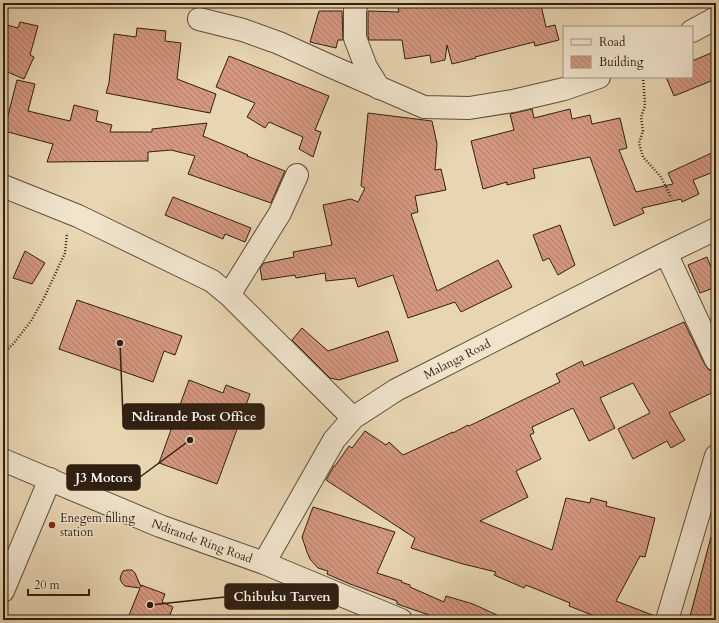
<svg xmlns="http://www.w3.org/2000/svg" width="719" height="623" viewBox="0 0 719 623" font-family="Cardo,serif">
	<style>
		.building { fill: url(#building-back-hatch); stroke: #2f1f11 }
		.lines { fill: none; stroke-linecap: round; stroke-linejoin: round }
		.minor-casing { stroke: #5d4d39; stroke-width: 24 }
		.path { stroke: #2f1f11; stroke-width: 2.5; stroke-dasharray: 1 2; stroke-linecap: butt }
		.minor { stroke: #f0e4cd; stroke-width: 22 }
		.poi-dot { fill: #8f2418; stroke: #f0e4cd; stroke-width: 1.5 }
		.labels { text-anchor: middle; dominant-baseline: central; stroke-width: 3; stroke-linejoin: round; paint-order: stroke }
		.street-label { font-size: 12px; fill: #2f1f11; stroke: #f0e4cd }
		.poi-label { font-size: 12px; fill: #2f1f11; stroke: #f0e4cd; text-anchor: start }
		.leader { fill: none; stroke: #2f1f11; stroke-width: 1.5 }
		.callout-dot { fill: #2f1f11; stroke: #f0e4cd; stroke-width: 1.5 }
		.callout { fill: #2f1f11; stroke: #2f1f11; stroke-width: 1.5 }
		.callout-label { font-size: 13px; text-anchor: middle; font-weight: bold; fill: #fff }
	</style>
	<defs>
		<pattern id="building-back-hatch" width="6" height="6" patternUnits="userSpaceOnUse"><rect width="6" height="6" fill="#d4977f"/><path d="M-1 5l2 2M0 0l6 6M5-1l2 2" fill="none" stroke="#ac7b67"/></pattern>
	</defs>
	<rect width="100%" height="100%" fill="#e8d6b2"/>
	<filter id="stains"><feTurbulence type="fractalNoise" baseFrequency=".005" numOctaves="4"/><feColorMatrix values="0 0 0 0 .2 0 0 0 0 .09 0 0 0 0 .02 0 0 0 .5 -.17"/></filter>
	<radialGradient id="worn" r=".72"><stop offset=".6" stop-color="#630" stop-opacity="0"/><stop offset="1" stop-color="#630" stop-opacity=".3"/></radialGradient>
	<path class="building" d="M397 3H533L534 7 541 5 546 27 555 25 559 40 535 46 534 42 475 57 476 58 452 64 447 45 445 60 431 63 430 55 405 59 402 40H369L368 36V11L399 12Z
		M319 11H342L343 40H338L336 48 310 42Z
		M20 22 38 26 30 55 34 57 24 79 3 70V24L18 28Z
		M137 28 166 31 165 41 181 43 177 79 216 94 210 113 106 93 109 83 114 34 136 37Z
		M716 51V79L674 96 666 77H692V61Z
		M229 56 329 96 315 130 321 132 313 157 299 149 303 137 269 122 265 128 247 117 255 103 216 87Z
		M17 80 35 84 28 111 70 121 74 105 98 111 96 121 112 125 110 132H152V129L207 123 203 136 248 155 247 156 285 171 271 203 188 174 195 156 171 150 148 152V161L47 162 53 144 4 131Z
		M532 109 534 118 570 109 572 119 590 115 592 124 620 118 627 148 619 150 636 192 673 184 668 173 716 151V171L693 180 699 194 682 202 681 199 642 208 644 213 614 226 590 157 533 169 535 178 507 185V182L483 189 471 141 514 130 510 114Z
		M368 113 432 121 437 144 435 170 441 169 446 190 415 196 418 212 411 214 437 291 498 260 512 287 461 312 455 302 408 318 393 275 358 287 355 278 326 281 325 273 296 278 295 275 262 280 260 268 264 263 294 257 293 252 332 245 323 205 351 199 358 202 365 188 361 186Z
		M173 197 251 228 245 242 225 234 223 239 165 215Z
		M560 225 575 265 558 275 549 258 543 261 533 235Z
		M25 251 45 263 32 284 13 278Z
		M707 257 716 280V287L700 293 688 265Z
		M77 300 182 336 175 355 164 351 153 382 59 349Z
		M684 322 705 365 709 370 712 371 716 380V391L669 413 685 440 671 448 667 441 633 459 618 429 650 413 633 383 600 398 615 428 589 441 573 408 532 427 534 433 530 435 541 459 516 471 528 497 480 521 552 550 566 498 590 503 591 498 607 502 606 506 655 518 645 557 640 556 616 601 655 616V620H605L569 606 570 603 526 585 524 588 494 575 496 572 463 564 411 548 415 538 326 480 334 466H335L349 446 352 448 365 431 386 445 389 442 403 455 453 432V433L468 425 469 426 560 382 556 374 582 361 584 366Z
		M302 328 328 351 388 331 398 361 339 380 330 378 292 340Z
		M189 380 223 393 226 385 250 394 217 484 159 463Z
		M313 507 395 532 377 573 402 581 401 582 410 585V587L444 602 446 596 473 604 508 620H444L397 604V601L350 584 327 574 328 571 318 568 310 559 307 552 302 537Z
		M711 537 716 538V620H689Z
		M127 570H132L135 573 141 587V585L165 594 162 602 173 607 168 620H127L140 588 125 586 122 583 120 579 121 575 123 571Z"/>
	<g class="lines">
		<g class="minor-casing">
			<path id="minor" d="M357 3 355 10V38L366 67 379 88
				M199 19 243 30 279 43 330 66 424 107 469 108 513 101 564 89 599 77
				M692 31 716 18
				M3 186 78 216 212 281 229 295 353 418
				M666 253 716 360
				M229 295 280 213 297 175
				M3 460 160 526 264 563 401 620
				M264 563 334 440 353 418 396 390 666 253 716 229
				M3 591 50 479
				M667 620 716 456"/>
		</g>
		<path class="path" d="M643 77 645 106 641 117 643 131 639 143 643 157 661 177 669 193 671 198
			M3 224 7 210
			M3 244 5 278 3 318 5 336 3 370
			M4 353 14 343 31 321 44 298 65 253 67 233
			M3 374 5 386V397"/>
		<use href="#minor" class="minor"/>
	</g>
	<circle class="poi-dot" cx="52" cy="525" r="4"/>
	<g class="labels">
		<g class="street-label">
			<text transform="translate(457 359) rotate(-27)">Malanga Road</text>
			<text transform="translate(202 541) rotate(20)">Ndirande Ring Road</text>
		</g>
		<g class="poi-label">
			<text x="60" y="518">Enegem filling<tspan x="60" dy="14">station</tspan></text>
		</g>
	</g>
	<path class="leader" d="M120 343L123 417M190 440L140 477M150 605L225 597"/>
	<g class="callout-dot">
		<circle cx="120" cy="343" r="4"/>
		<circle cx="190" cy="440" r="4"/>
		<circle cx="150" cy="605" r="4"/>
	</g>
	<g class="callout">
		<rect x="123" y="404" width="141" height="25" rx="4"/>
		<rect x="67" y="465" width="73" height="25" rx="4"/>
		<rect x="225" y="584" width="113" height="25" rx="4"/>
	</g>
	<g class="callout-label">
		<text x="194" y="421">Ndirande Post Office</text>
		<text x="104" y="482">J3 Motors</text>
		<text x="282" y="601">Chibuku Tarven</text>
	</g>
	<rect width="719" height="623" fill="none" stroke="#e8d6b2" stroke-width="16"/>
	<rect x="4" y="4" width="711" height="615" fill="none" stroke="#2f1f11" stroke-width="2"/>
	<rect x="8" y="8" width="703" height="607" fill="none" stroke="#2f1f11"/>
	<rect x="563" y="26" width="130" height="52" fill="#f0e4cd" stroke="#a39582"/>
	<rect x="571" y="39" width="20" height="6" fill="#f0e4cd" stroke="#a39582"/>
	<text x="599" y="46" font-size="12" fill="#2f1f11">Road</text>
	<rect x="571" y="56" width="20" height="12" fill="url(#building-back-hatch)" stroke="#a39582"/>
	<text x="599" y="66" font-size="12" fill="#2f1f11">Building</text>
	<path d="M28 589v6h61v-6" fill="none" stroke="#2f1f11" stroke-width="2"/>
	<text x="34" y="589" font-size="12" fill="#2f1f11" stroke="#f0e4cd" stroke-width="3" paint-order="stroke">20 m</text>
	<rect width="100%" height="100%" filter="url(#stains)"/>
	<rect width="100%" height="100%" fill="url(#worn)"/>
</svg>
